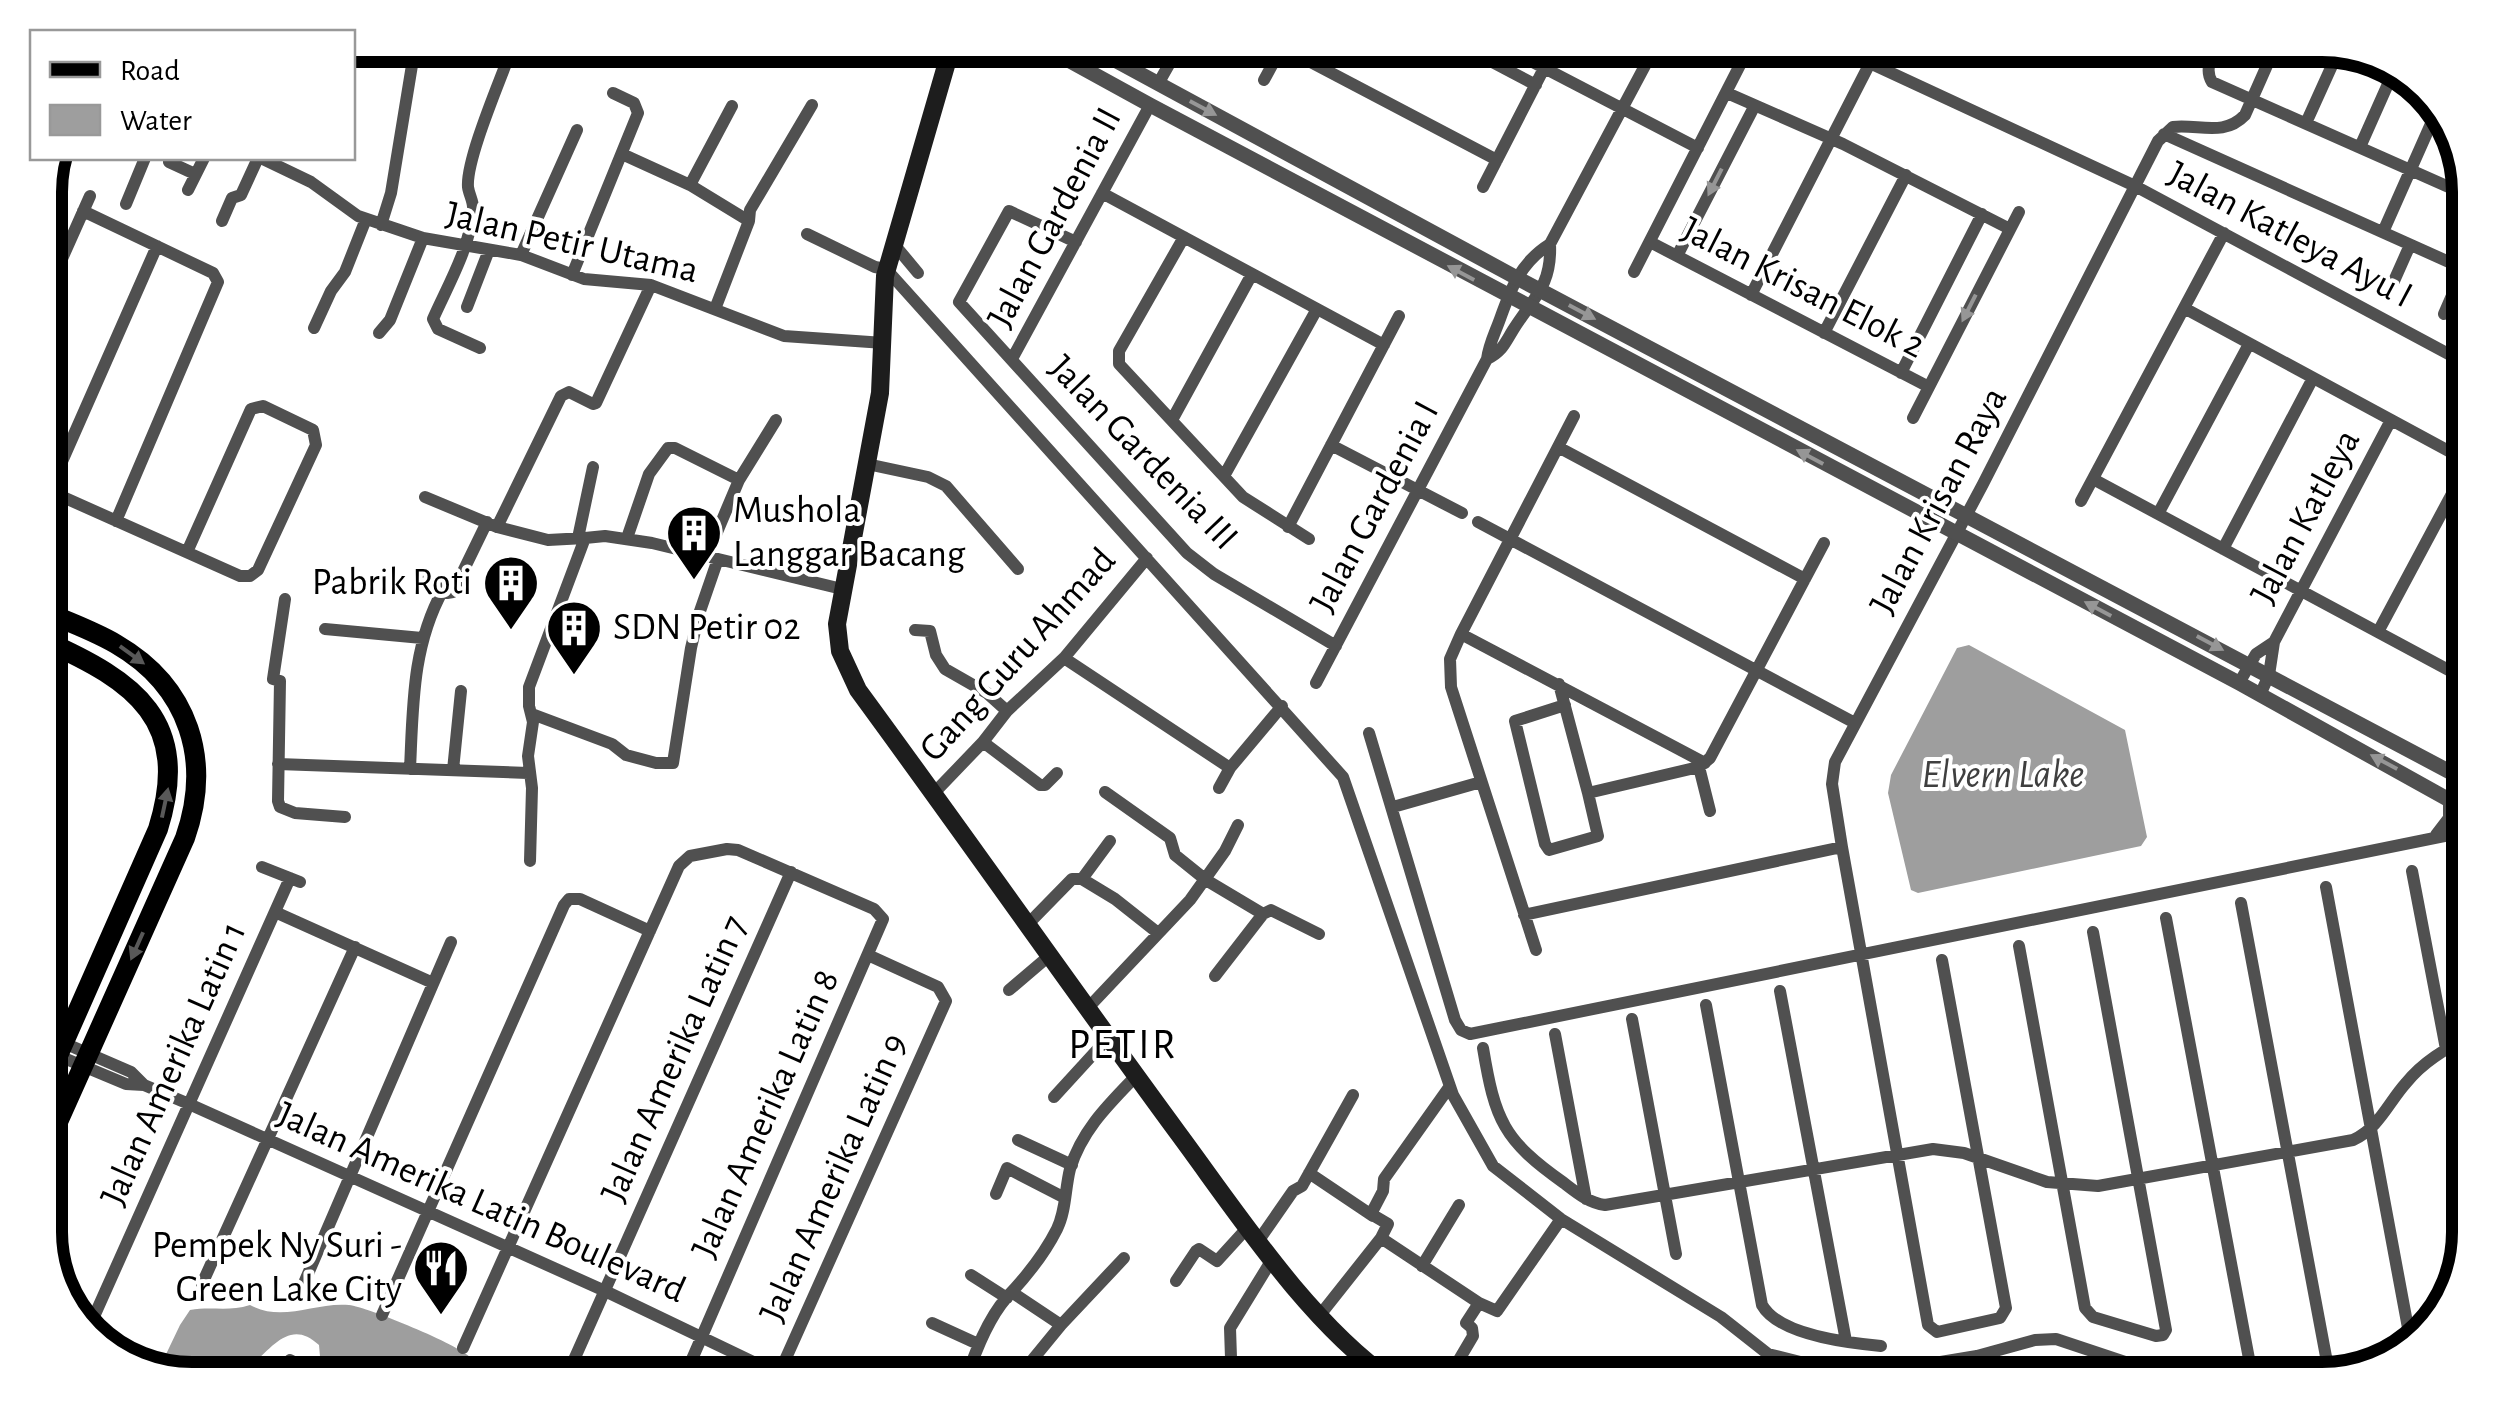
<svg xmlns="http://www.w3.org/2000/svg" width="2514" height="1425" viewBox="0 0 2514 1425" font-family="'Alegreya Sans',sans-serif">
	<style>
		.water { fill: #9e9e9e }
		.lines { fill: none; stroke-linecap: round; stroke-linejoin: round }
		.minor { stroke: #505050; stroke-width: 12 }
		.tertiary { stroke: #505050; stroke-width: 15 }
		.secondary { stroke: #1d1d1d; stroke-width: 18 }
		.primary { stroke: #000; stroke-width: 20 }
		.oneway { fill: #969696 }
		.oneway2 { fill: #595959 }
		.labels { text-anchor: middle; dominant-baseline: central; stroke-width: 8; stroke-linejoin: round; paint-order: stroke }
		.street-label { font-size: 38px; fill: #000; stroke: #fff }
		.poi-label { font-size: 38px; fill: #000; stroke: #fff; text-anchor: start }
		.water-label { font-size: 40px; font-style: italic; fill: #3f3f3f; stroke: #fff }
		.quarter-label { font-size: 42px; letter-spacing: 2.5px; fill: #000; stroke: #fff }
		.rim { fill: none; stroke: #000; stroke-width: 12 }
	</style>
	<rect width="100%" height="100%" fill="#fff"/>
	<path class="water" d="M1969 645 2125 730 2147 837 2141 846 1918 893 1911 890 1888 793 1891 775 1957 648Z
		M250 1305C283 1323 314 1302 349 1305 367 1307 460 1345 471 1358 476 1364 478 1372 480 1380H410L384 1365 361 1373 353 1380H334L321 1368 319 1345C282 1310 262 1370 228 1380 207 1386 179 1376 158 1371L180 1325 190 1310C211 1306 228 1312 250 1305Z"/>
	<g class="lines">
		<path class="minor" d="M1460 45 1536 85
			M1500 45 1698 148
			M1831 45 2135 186 2469 365
			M2217 45C2212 58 2204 69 2212 82L2469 196
			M376 46 409 49 414 53 391 193 381 225
			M1282 47 1497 160
			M1264 80 1283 45
			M1158 84 1180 45
			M1727 93 1843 144 2010 229
			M2306 123 2339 50
			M2164 134 2469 271
			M2360 147 2396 66
			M622 154 690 185 749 221
			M261 158 311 182 358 216 423 238 521 255 584 279 651 285 784 336 884 343
			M169 162 195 174
			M690 185 732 106
			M1483 187 1556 45
			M188 190 204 158
			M1102 193 1384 345
			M126 204 145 158
			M83 211 213 273 218 282 116 521
			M222 221 232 198 241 195 258 158
			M2383 232 2438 108
			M807 234 875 267 886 269 1343 777 1453 1095 1493 1166 1561 1219 1721 1317 1768 1354 1856 1376 1977 1356 2035 1340 2056 1339 2179 1380
			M1184 237 1119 351V364L1243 497 1309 539
			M1076 242 1009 211 959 302 1187 553 1214 574 1336 646
			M1650 242 1929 387
			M893 243 918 273
			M1550 244C1552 286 1533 298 1513 330 1505 343 1502 352 1487 359 1489 344 1495 333 1500 319 1511 288 1521 262 1550 244L1656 45
			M521 255 577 130
			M1677 256 1754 107
			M1634 272 1741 63
			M572 275 638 113 634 103 613 93
			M2394 281 2410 245
			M1751 295 1870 63
			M45 297 90 196
			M467 307 489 250
			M2184 308 2469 462 2378 632
			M715 309 749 221 750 210 812 105
			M2444 314 2464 268
			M314 328 331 291 345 272 366 219
			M379 333 390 320 423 238
			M1824 333 1906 175
			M480 348 438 329 433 319C448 285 470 248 473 210 474 202 469 195 468 187 466 161 497 88 507 61
			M1012 359 1150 105
			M1901 373 1982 214
			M1913 418 2019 212
			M1172 420 1252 274
			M1331 445 1462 513
			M1558 447 1805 579
			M867 464 928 477 946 486 1018 569
			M1224 476 1317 309
			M2093 479 2469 681
			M45 489 240 576H250L258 570 316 445 313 430 263 406 251 409 187 552
			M49 491 157 246
			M425 497 497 527 548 540 585 538
			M2081 501 2224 233
			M2158 514 2249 344
			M1478 522 1855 723
			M497 527 561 396 569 392 593 404 596 403 651 285
			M1288 527 1399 316
			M578 538 593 467
			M627 538 649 474 668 448H675L739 480
			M2223 549 2313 378
			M707 556 739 480 776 420
			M426 576 447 593 453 592 487 522
			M285 599 273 679 280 681 278 801 280 807 295 813 345 817
			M325 629 422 638
			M915 630 930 631 936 655 945 669 987 693 1007 711
			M1461 634 1705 763
			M1064 658 1230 768
			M2452 672 2469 641
			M1316 683 1487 359
			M2239 683 2256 654 2274 642
			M1559 684 1588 793
			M2260 695 2269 675 2274 642 2391 420
			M1565 705 1515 721 1545 844 1549 850 1598 836 1588 793 1699 767
			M532 714 612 744 626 755 656 763H673L691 648 699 614 718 559
			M1369 733 1455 1020 1461 1030 1470 1034 2469 831
			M45 740 56 746 59 754 45 787
			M983 742 1040 785H1045L1057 773
			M278 764 528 773
			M410 769C413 706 412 646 443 590
			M453 770 461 691
			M1219 788 1230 768 1282 706
			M1105 792 1170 838 1175 855 1206 880 1263 914 1271 910 1319 934
			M934 793 983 742 1007 711 1064 658 1147 558
			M1393 807 1481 782
			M1710 811 1699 767 1710 758 1824 543
			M2436 835 2449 818V797
			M530 861 532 788 528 756 533 722 529 706V687L585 538 605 536 652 543 842 589
			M262 867 300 882
			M2412 871 2446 1049
			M1082 879 1115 899 1158 933
			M2326 887 2411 1344
			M2241 903 2330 1378
			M275 912 433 983
			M1524 915 1842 847
			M2166 918 2253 1380
			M1028 924 1072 879H1082L1110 841
			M2019 946 2085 1308 2093 1317 2156 1336 2163 1335 2166 1330 2093 932
			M1536 950 1451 687 1450 659 1461 634 1574 416
			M1942 960 2006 1308 2000 1318 1937 1332 1928 1325 1842 847 1832 784 1835 762 1983 484 2158 141 2173 127C2199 124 2224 137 2245 115L2276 45
			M1215 976 1263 914
			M1009 990 1049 956
			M1780 991 1846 1341
			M1706 1005 1762 1305C1779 1335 1847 1343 1881 1346
			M1087 1009 1190 900 1225 851 1238 825
			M1632 1019 1676 1254
			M1555 1034 1586 1199
			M64 1043 131 1072 144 1085
			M1483 1048C1495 1120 1503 1140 1564 1183 1577 1193 1589 1203 1605 1205L1933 1149 1964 1153 2047 1182 2098 1186 2353 1140C2379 1128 2388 1103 2406 1083 2423 1062 2445 1049 2469 1037
			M59 1056 126 1084 144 1085 189 1104 605 1291 791 1380
			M1450 1086 1384 1179 1383 1191 1371 1214 1388 1224 1381 1238 1479 1303 1497 1311 1561 1219
			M1054 1097 1108 1038
			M1018 1140 1072 1165
			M1309 1173 1373 1216
			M996 1194 1007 1168 1063 1197
			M1259 1240 1293 1191 1302 1186 1353 1095
			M1422 1266 1459 1205
			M971 1275 1007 1298
			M1176 1281 1196 1251 1199 1249 1217 1261 1248 1227
			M202 1284 355 947
			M301 1290 451 942
			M1013 1293 1061 1325 1124 1258
			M382 1315 564 905 569 899H580L650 931
			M1320 1315 1381 1238
			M932 1323 978 1344
			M88 1330 290 878
			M463 1348 679 866 690 856 727 849 738 850 874 909 883 919 683 1380
			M1977 1356 1978 1380
			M290 1360 300 1365 311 1380
			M972 1361 1013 1376 1020 1375 1061 1325
			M1227 1367 1231 1358 1230 1328 1273 1258
			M777 1378 946 1001 938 987 868 955
			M565 1380 791 872
			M966 1380C975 1352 987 1320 1007 1297 1025 1278 1045 1253 1057 1229 1066 1211 1065 1189 1070 1169 1082 1130 1108 1105 1136 1076
			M1343 1380 1357 1353
			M1447 1380 1473 1336 1472 1328 1466 1323 1479 1303"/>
		<path class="tertiary" d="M1051 45 1059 55 1150 105 2239 683 2469 811
			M1087 45 1517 278 2469 782"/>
		<path class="secondary" d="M952 45 885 276 880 393 837 624 840 651 858 690C966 837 1070 986 1178 1133 1238 1214 1308 1322 1391 1380"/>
		<path class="primary" d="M45 612C69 622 94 631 116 644 190 687 212 761 185 838L45 1151
			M45 641C135 681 192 721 158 829L45 1085"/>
	</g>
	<defs><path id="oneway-solid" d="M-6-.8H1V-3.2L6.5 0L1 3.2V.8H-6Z" transform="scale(2.5)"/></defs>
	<g class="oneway">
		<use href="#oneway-solid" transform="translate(1203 108) rotate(28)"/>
		<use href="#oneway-solid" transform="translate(1715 182) rotate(117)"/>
		<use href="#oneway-solid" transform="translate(1461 273) rotate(-152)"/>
		<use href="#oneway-solid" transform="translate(1969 308) rotate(117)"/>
		<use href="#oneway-solid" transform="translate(1582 312) rotate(28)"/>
		<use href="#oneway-solid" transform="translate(1810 457) rotate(-152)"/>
		<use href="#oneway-solid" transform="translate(2098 609) rotate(-152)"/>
		<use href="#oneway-solid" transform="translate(2210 643) rotate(28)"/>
		<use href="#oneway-solid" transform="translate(2384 762) rotate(-152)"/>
	</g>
	<g class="oneway2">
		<use href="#oneway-solid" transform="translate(132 655) rotate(36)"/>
		<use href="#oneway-solid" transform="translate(165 803) rotate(-78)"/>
		<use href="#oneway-solid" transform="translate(137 946) rotate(114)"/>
	</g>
	<defs>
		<g id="building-pin" transform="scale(2.875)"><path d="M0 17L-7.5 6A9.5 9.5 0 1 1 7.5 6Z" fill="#000" stroke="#fff"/><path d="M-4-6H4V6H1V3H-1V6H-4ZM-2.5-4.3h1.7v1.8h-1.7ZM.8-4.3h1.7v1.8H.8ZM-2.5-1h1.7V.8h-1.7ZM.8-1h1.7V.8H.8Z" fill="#fff"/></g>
		<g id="restaurant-pin" transform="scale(2.875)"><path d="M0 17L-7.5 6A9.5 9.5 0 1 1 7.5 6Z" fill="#000" stroke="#fff"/><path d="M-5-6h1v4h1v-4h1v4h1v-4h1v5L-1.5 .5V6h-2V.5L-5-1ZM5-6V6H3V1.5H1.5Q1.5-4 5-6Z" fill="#fff"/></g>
	</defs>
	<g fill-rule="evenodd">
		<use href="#building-pin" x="694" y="533"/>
		<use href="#building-pin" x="511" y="583"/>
		<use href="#building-pin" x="574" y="628"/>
		<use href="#restaurant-pin" x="441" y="1268"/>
	</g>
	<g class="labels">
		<g class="street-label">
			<text transform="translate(1055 218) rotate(-62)">Jalan Gardenia II</text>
			<text transform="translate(2290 235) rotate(28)">Jalan Katleya Ayu I</text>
			<text transform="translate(572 243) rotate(13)">Jalan Petir Utama</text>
			<text transform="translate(1803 288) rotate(27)">Jalan Krisan Elok 2</text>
			<text transform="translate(1143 453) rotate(46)">Jalan Gardenia III</text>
			<text transform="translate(1939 501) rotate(-62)">Jalan Krisan Raya</text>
			<text transform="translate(1375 507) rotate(-62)">Jalan Gardenia I</text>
			<text transform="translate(2306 517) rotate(-62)">Jalan Katleya</text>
			<text transform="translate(1018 655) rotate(-48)">Gang Guru Ahmad</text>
			<text transform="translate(675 1059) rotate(-66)">Jalan Amerika Latin 7</text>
			<text transform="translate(174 1064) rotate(-66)">Jalan Amerika Latin 1</text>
			<text transform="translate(766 1114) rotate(-66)">Jalan Amerika Latin 8</text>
			<text transform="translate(834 1178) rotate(-66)">Jalan Amerika Latin 9</text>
			<text transform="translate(481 1203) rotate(24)">Jalan Amerika Latin Boulevard</text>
		</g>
		<g class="poi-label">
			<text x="733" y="511">Mushola<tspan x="733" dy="44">Langgar Bacang</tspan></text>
			<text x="472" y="583" text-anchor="end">Pabrik Roti</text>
			<text x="613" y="628">SDN Petir 02</text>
			<text x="402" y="1246" text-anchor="end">Pempek Ny Suri -<tspan x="402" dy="44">Green Lake City</tspan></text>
		</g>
		<g class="water-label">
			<text x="2003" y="775">Elvern Lake</text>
		</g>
		<g class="quarter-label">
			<text x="1123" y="1045">PETIR</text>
		</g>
	</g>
	<path d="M0 0H2514V1425H0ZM192 62H2322A130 130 0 0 1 2452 192V1232A130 130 0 0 1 2322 1362H192A130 130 0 0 1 62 1232V192A130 130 0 0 1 192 62Z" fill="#fff" fill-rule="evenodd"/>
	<path class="rim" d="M192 62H2322A130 130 0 0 1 2452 192V1232A130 130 0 0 1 2322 1362H192A130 130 0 0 1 62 1232V192A130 130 0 0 1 192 62Z"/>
	<rect x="30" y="30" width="325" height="130" fill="#ffffff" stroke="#999999" stroke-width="2.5"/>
	<rect x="50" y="62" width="50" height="15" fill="#000000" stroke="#999999" stroke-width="2.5"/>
	<text x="120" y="80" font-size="30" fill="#000000">Road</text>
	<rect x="50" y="105" width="50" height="30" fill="#9e9e9e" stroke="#999999" stroke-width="2.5"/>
	<text x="120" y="130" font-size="30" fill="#000000">Water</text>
</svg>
